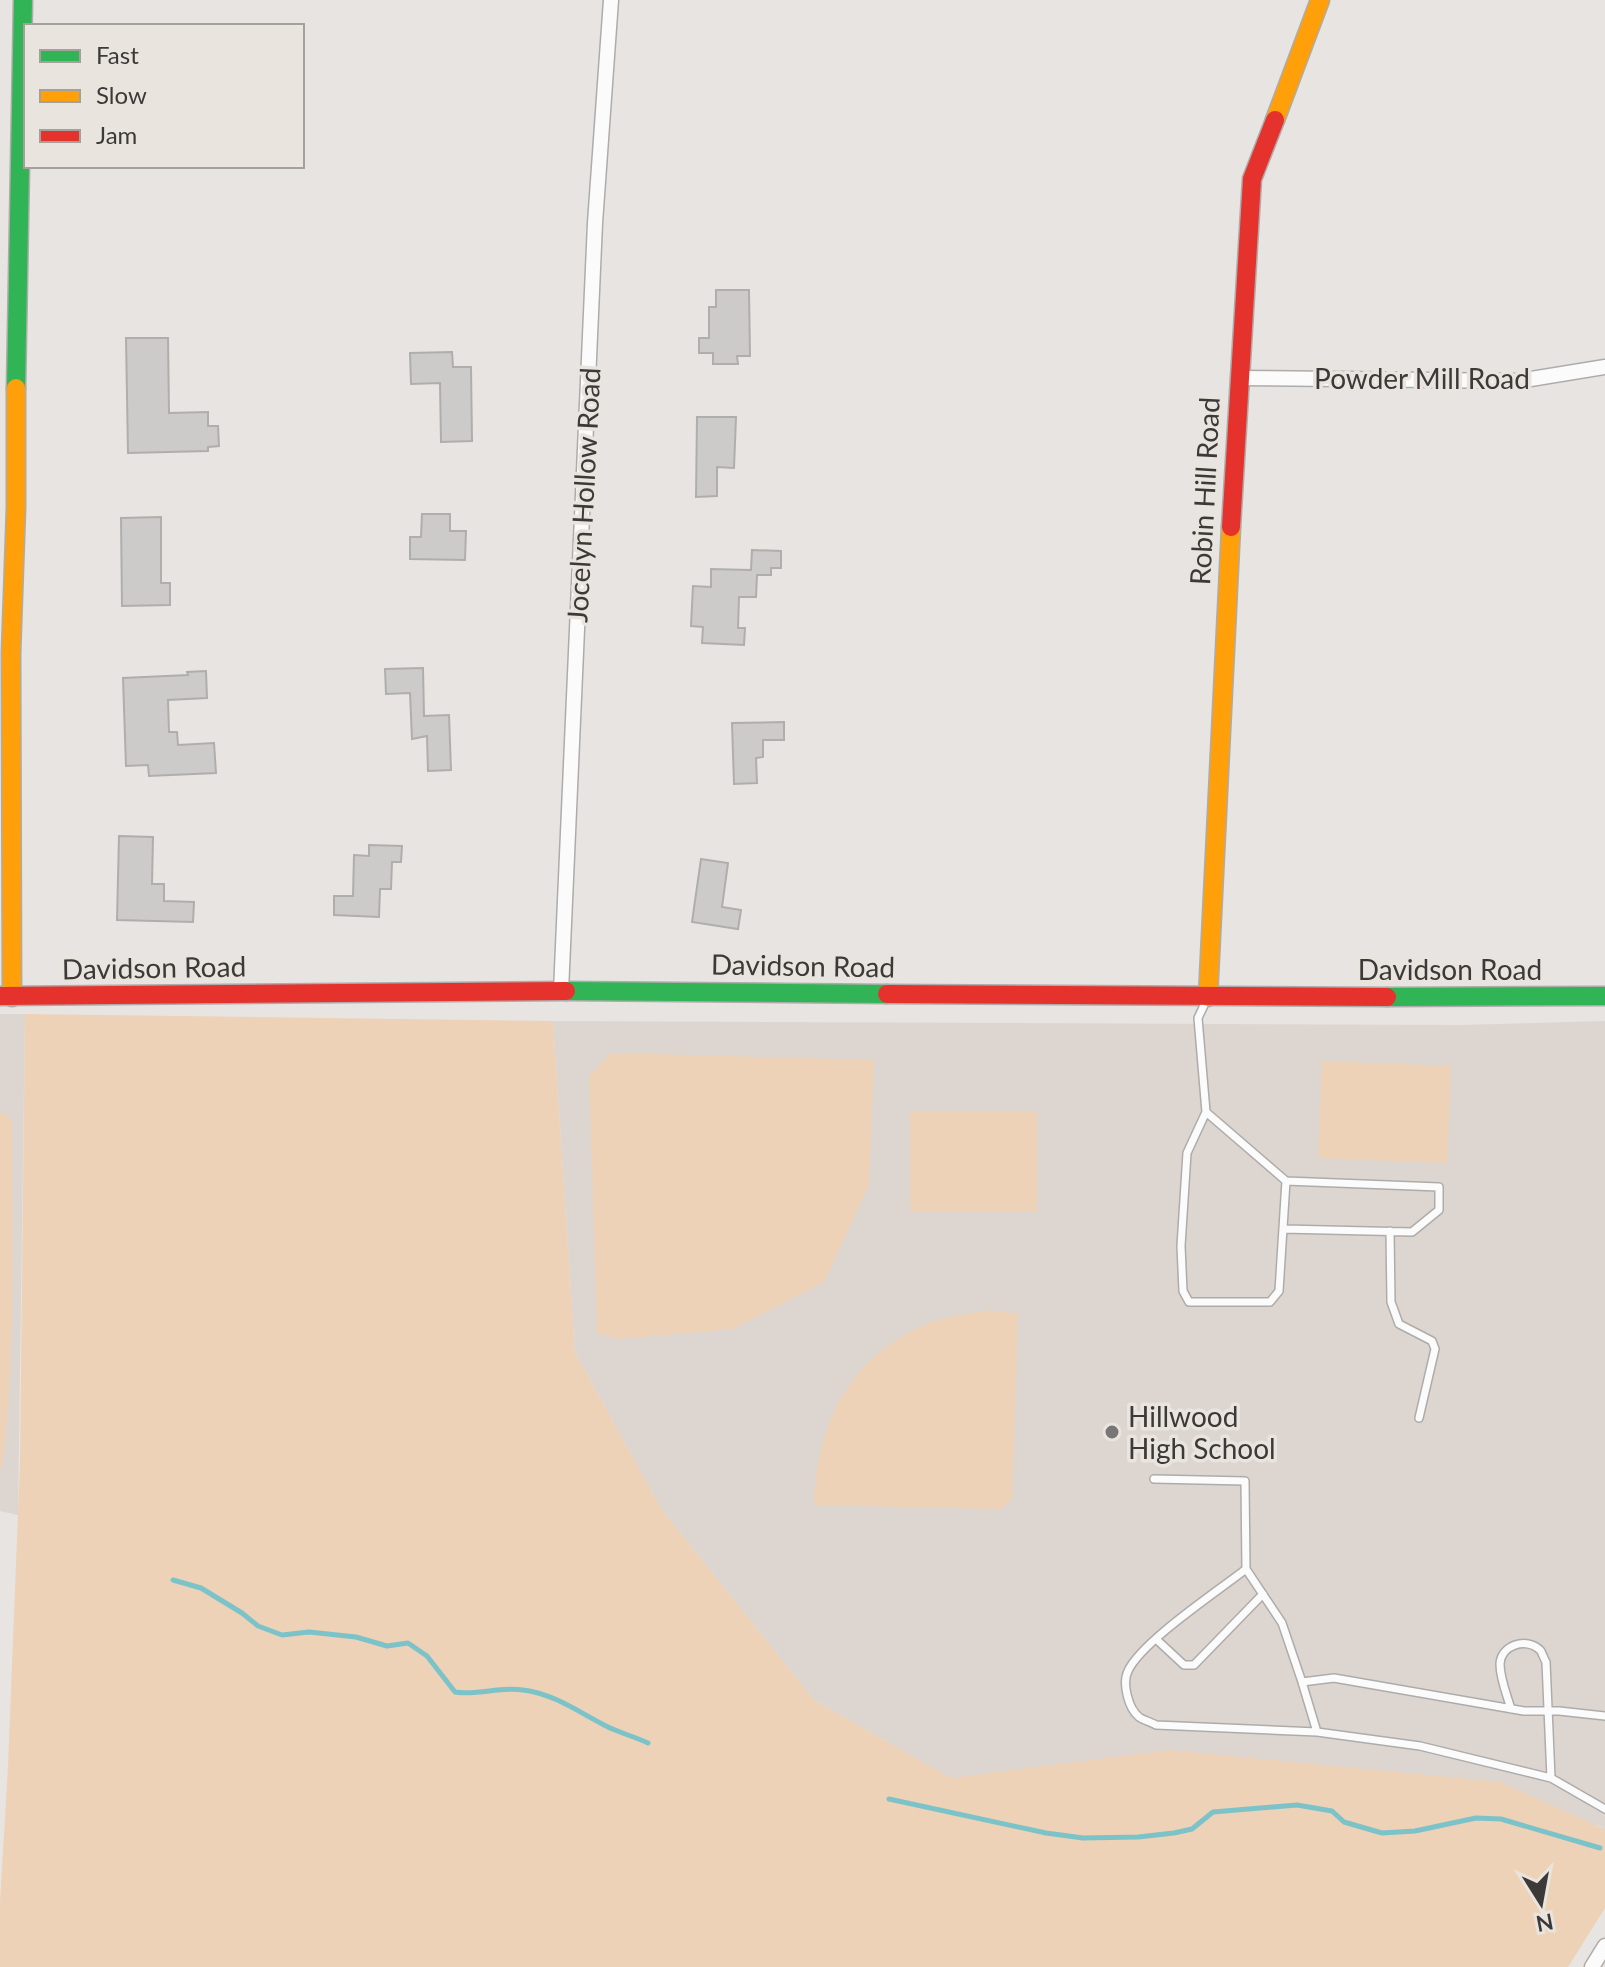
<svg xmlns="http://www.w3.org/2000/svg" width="1605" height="1967" viewBox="0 0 1605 1967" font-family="Lato,sans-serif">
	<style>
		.built { fill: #ddd6d0 }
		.green { fill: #edd2b7 }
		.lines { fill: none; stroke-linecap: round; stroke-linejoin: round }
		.stream { stroke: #7bc3c9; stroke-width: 5 }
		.building { fill: #cdcbc9; stroke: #b0aeac; stroke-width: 2 }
		.lane-casing { stroke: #aeacaa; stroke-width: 10 }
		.street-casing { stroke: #aeacaa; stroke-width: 17 }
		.fast-casing { stroke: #aeacaa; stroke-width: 21 }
		.slow-casing { stroke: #aeacaa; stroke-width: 21 }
		.jam-casing { stroke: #aeacaa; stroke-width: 21 }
		.lane { stroke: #fbfbfb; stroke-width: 7 }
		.street { stroke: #fbfbfb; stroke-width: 14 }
		.fast { stroke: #30b455; stroke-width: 18 }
		.slow { stroke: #ff9f0a; stroke-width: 18 }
		.jam { stroke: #e5322d; stroke-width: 18 }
		.poi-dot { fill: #787674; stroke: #eae4df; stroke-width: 3 }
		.labels { text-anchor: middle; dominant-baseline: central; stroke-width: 7; stroke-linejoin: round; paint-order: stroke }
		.street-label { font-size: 28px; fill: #3c3a38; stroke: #eae4df }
		.poi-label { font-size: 28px; fill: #3c3a38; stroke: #eae4df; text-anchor: start }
	</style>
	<rect width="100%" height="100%" fill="#e7e4e2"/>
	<path class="built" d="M0 1014H25L18 1515 0 1511Z
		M553 1021 1459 1025 1605 1021V1829L1600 1826 1169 1750 951 1778 814 1700 662 1510 575 1353Z"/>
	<path class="green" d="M25 1014 553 1021 575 1353 662 1510 814 1700 951 1778 1168 1750 1500 1782 1605 1829V1908L1568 1967H0V1902L8 1767 20 1463Z
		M611 1053 874 1060 869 1185 824 1282 733 1329 618 1339 597 1333 589 1076Z
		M1322 1061 1451 1066 1447 1163 1318 1158Z
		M0 1112 7 1115 12 1123C12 1238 16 1354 2 1468H0Z
		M910 1112H1037V1211H910Z
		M990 1310 1018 1314 1012 1499 1001 1509 814 1505C817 1423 849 1356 929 1323 948 1315 970 1314 990 1310Z"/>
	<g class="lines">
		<path class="stream" d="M173 1580 201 1588 242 1613 258 1626 282 1635 309 1632 356 1637 387 1646 408 1643 427 1656 455 1692C478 1696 500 1686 523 1690 555 1694 580 1713 608 1727 621 1733 635 1737 648 1743
			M889 1799 1046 1833 1083 1838 1138 1837 1174 1833 1192 1829 1213 1812 1297 1805 1332 1811 1344 1822 1382 1833 1415 1831 1476 1818 1501 1819 1600 1848"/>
	</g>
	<path class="building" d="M716 290H749L750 356H737L738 364H713V353H699V338H709V307H716Z
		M126 338H168L169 413 208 412V426H218L219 446 208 447V451L128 453Z
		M452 352 453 367H471L472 441 441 442 440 383 411 384 410 353Z
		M697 417H736L734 468 717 467V496L696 497Z
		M422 514H450V531H466L465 560 410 559V537H421Z
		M161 517V583H170V605L122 606 121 518Z
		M752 550 781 551V568H771V575H757L756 597H739L738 628H745L744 645 702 643 703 627 691 626 693 586 711 587V569L751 570Z
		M423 668 424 716 449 715 451 770 428 771 427 736 412 739 410 693 386 694 385 669Z
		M206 671 207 698 168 700 169 732H177L178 745 214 743 216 773 149 776 148 765 126 766 123 678 188 675 187 672Z
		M784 722V740H763V757L756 758 757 783 734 784 732 723Z
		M119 836 153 837 152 884H164V901L194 902 193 922 117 920Z
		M369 845 402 846 401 862H392L391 889H380L379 917 334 915V896H353L354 855 369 856Z
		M701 859 728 863 722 907 741 910 738 929 692 922Z"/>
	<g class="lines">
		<g class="lane-casing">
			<path id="lane" d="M1206 1112 1286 1181 1279 1291 1270 1302H1189L1183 1291 1181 1246 1187 1153 1206 1112 1198 1018 1207 999
				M1283 1229 1412 1232 1439 1210V1187L1286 1181
				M1390 1231 1391 1302 1399 1324 1432 1341 1435 1349 1419 1418
				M1154 1479 1245 1481 1246 1569 1282 1623 1302 1682 1334 1678 1524 1711H1559L1605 1716
				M1246 1569C1218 1591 1141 1642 1128 1671 1122 1683 1128 1708 1139 1717 1143 1720 1151 1722 1156 1725L1317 1732
				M1156 1639 1184 1665H1194L1263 1594
				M1302 1682 1317 1732 1420 1746 1551 1778 1605 1809
				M1511 1709C1507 1695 1500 1679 1500 1664 1501 1645 1526 1637 1540 1650 1541 1650 1545 1661 1546 1662L1551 1778"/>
		</g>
		<g class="street-casing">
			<path id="street" d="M1238 378 1519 381 1605 367
				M561 991 595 223 611 0
				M1592 1967 1605 1946"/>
		</g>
		<g class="fast-casing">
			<path id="fast" d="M16 388 23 0
				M566 991 887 994
				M1387 997 1605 996"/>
		</g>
		<g class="slow-casing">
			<path id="slow" d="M1275 120 1320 0
				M12 997 11 653 16 508V388
				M1208 997 1231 527"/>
		</g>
		<g class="jam-casing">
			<path id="jam" d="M1231 527 1252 179 1275 120
				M887 994 1387 997
				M0 996 566 991"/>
		</g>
		<use href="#lane" class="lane"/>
		<use href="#street" class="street"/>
		<use href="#fast" class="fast"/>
		<use href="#slow" class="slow"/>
		<use href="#jam" class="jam"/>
	</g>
	<circle class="poi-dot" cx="1112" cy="1432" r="8"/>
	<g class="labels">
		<g class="street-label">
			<text x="1422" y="378">Powder Mill Road</text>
			<text transform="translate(1204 491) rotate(-87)">Robin Hill Road</text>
			<text transform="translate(583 495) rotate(-87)">Jocelyn Hollow Road</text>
			<text transform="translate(803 965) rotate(1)">Davidson Road</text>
			<text transform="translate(154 967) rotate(-1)">Davidson Road</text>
			<text x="1450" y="969">Davidson Road</text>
		</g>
		<g class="poi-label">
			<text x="1128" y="1416">Hillwood<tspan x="1128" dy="32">High School</tspan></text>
		</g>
	</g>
	<rect x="24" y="24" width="280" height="144" fill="#eae4df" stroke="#a4a09c" stroke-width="2"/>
	<rect x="40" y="50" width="40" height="12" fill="#30b455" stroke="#a4a09c" stroke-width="2"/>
	<text x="96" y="64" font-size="24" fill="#3c3a38">Fast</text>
	<rect x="40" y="90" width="40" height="12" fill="#ff9f0a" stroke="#a4a09c" stroke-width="2"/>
	<text x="96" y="104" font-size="24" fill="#3c3a38">Slow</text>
	<rect x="40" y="130" width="40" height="12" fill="#e5322d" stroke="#a4a09c" stroke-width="2"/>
	<text x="96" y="144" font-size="24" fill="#3c3a38">Jam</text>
	<g transform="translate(1541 1903) rotate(169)" stroke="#eae4df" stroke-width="6" paint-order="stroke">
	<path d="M0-6L14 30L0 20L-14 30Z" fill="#3c3a38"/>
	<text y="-12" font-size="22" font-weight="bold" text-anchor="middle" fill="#3c3a38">N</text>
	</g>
</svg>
